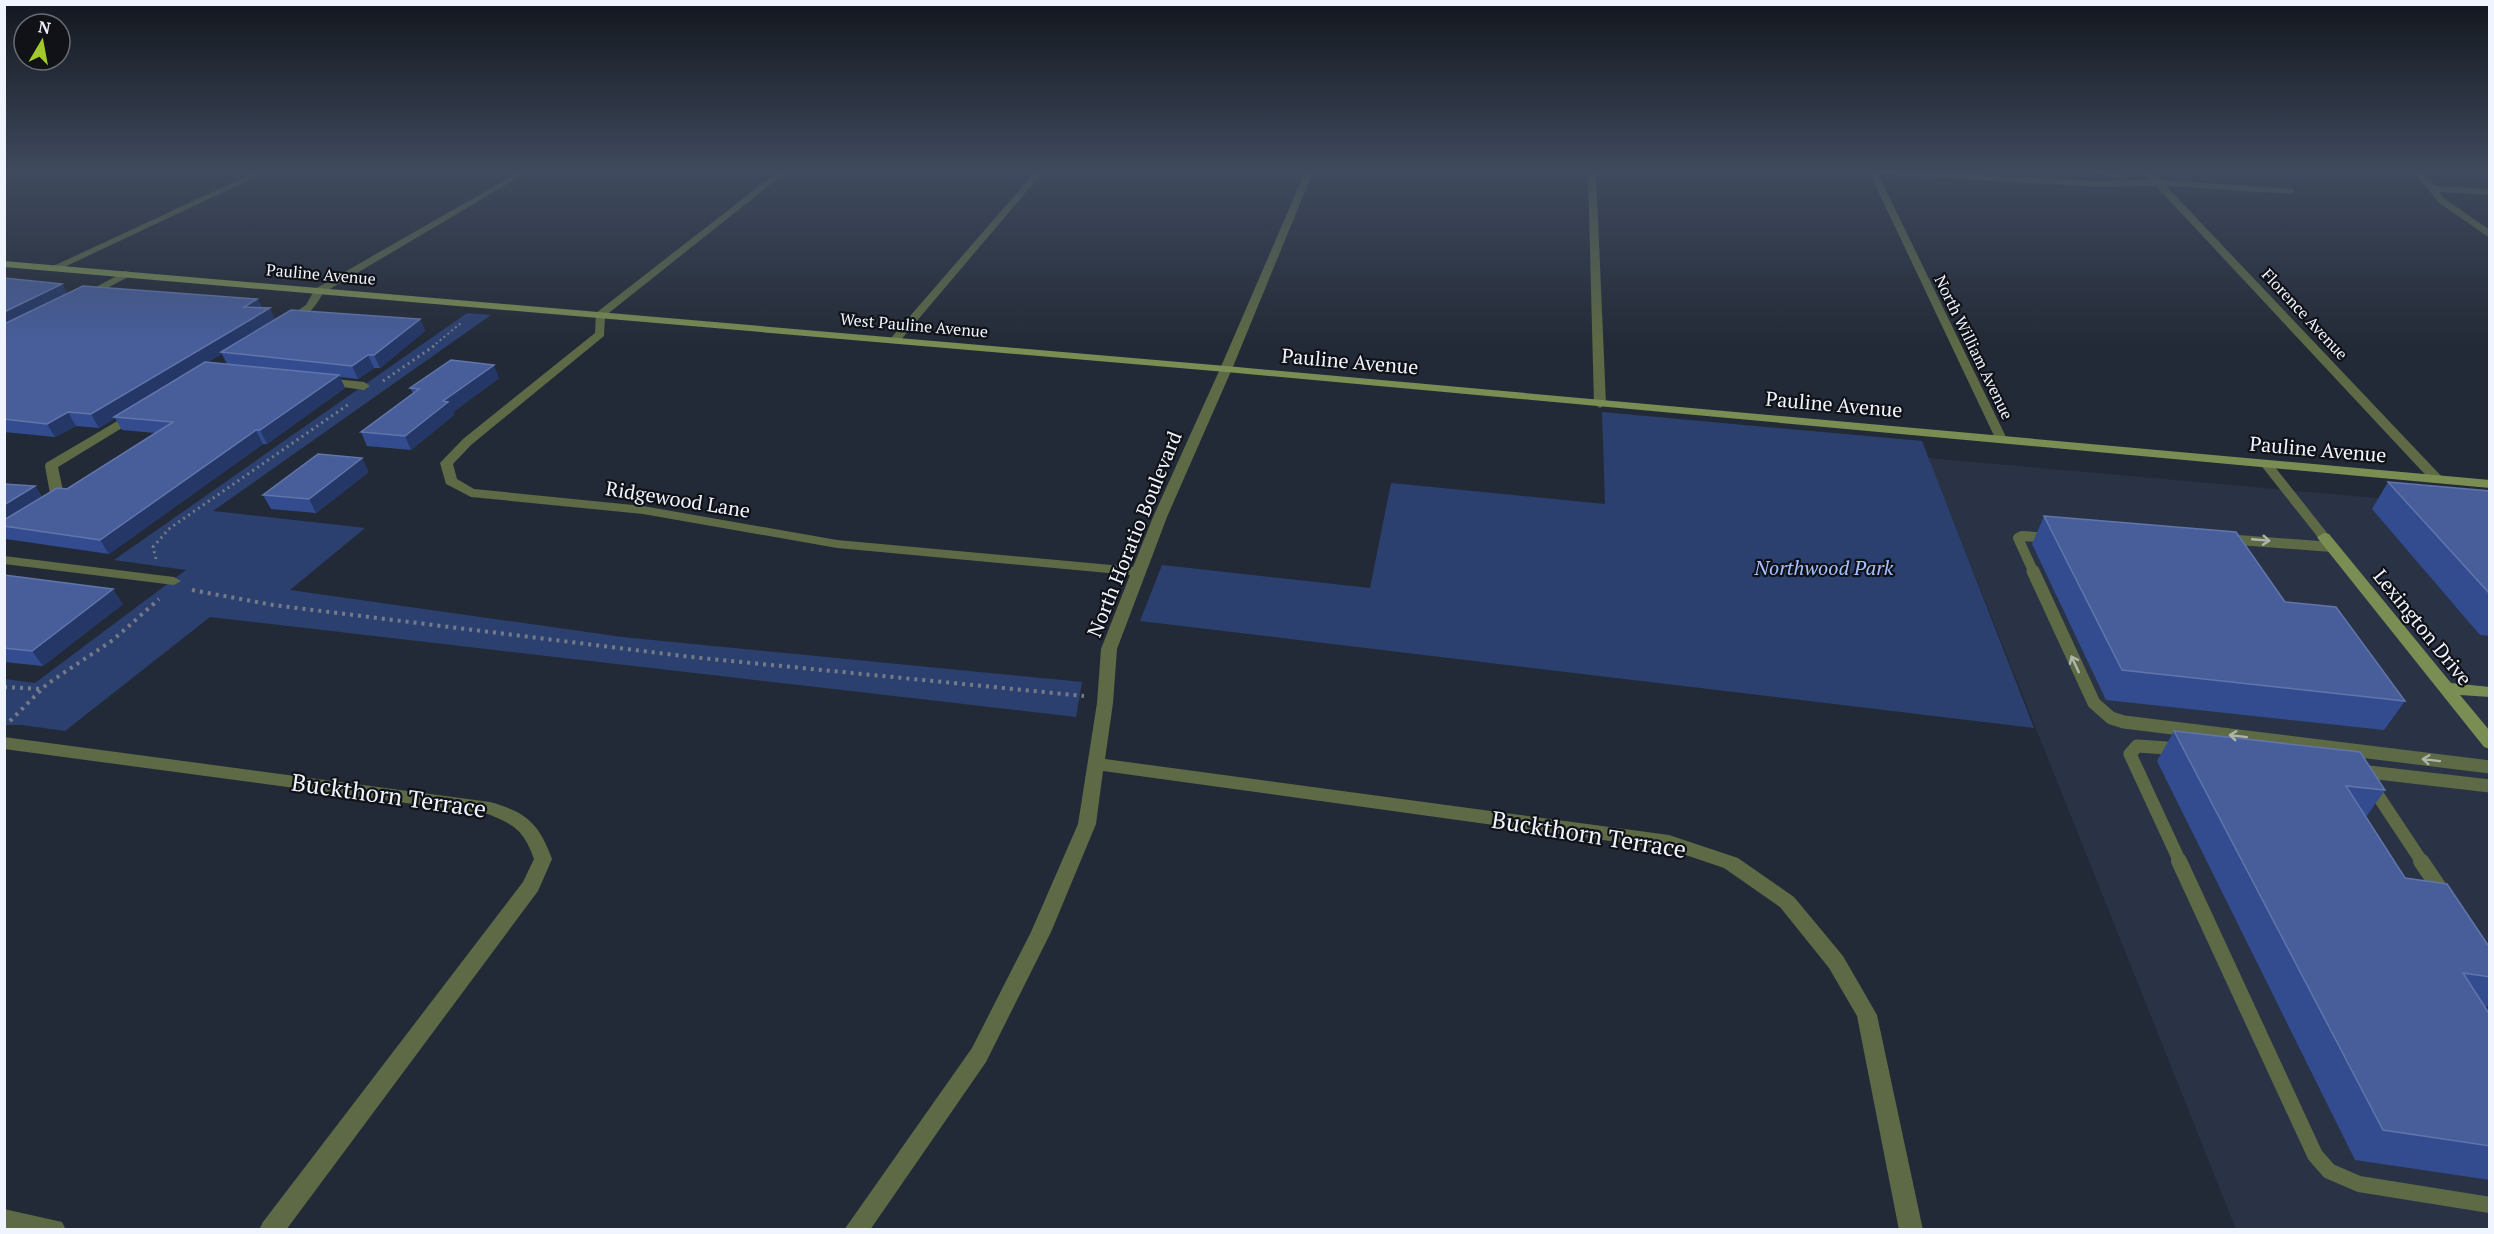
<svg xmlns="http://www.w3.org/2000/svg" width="2494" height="1234" viewBox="0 0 2494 1234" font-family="'PT Serif',serif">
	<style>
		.built { fill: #2a3345 }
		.green { fill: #2c4070 }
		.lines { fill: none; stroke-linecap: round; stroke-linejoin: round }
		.path-far2 { stroke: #757b86; stroke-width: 2; stroke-dasharray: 2 3; stroke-linecap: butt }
		.path-far1 { stroke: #757b86; stroke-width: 3; stroke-dasharray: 2 4; stroke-linecap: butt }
		.path { stroke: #757b86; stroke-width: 4; stroke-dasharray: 3 5; stroke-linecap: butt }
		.lane-far2 { stroke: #5d6a45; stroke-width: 10 }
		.lane-far1 { stroke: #5d6a45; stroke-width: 13 }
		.lane { stroke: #5d6a45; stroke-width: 16 }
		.street { fill: #5d6a45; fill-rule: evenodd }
		.secondary { fill: #7a8d52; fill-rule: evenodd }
		.wall { fill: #324c8f; fill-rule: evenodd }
		.shaded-wall { fill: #243767 }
		.building { fill: #475e9b; stroke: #6175ab; stroke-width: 1.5 }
		.oneway { stroke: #aeb6ab }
		.labels { text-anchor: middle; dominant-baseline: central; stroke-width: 4.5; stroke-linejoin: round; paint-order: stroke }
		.far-street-label { font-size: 16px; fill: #f0f4fe; stroke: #101218 }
		.street-label { font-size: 20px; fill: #f0f4fe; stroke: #101218 }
		.park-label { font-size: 20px; font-style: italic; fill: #a5c1ff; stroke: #101218 }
		.near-street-label { font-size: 24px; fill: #f0f4fe; stroke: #101218 }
	</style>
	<rect width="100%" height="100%" fill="#232a37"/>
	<path class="built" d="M1928 458 2489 508V1229H2236Z"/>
	<path class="green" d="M467 313 491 315 213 511 365 528 290 590 622 637 1082 682 1076 717 210 617 65 731 22 725H5V679L35 683 186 570 114 560Z
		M1602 412 1922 441 2034 728 1140 621 1162 565 1370 588 1391 483 1605 504Z"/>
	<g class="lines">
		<path class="path-far2" d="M432 347 461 323"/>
		<path class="path-far1" d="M383 381 434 346
			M156 559 153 547 170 528 349 404"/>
		<path class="path" d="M192 590 273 605 691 657 1084 696
			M4 687 41 689
			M10 721 47 684 113 640 159 599"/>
		<path class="lane-far2" d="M2267 465 2324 537
			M2225 539 2332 547
			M2034 573 2018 538 2022 536 2051 538"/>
		<path class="lane-far1" d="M2033 571 2094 703 2111 718 2124 722 2490 767
			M2360 771 2490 786
			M2371 785 2422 862
			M2180 862 2130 754 2137 746 2182 749"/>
		<path class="lane" d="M2179 861 2315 1155 2329 1171 2359 1184 2490 1205
			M2421 861 2444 895"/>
		<path class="street" d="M256 172H266L58 270 49 268Z
			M519 172H528L323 293C316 307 301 325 283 323L282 321 306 305 315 289Z
			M777 172H786L605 316 604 336 471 445 453 464 457 479 474 489 643 506 837 540 1133 567 1153 517 1220 369 1305 172H1313L1232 369 1167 517 1117 649 1113 703 1105 759 1669 835 1738 858 1794 897 1843 956 1877 1015 1923 1230H1899L1857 1016 1829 968 1780 907 1724 868 1668 849 1103 771 1096 824 1051 932 986 1062 870 1230H844L972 1048 1031 932 1078 824 1097 703 1101 649 1130 575 837 548 643 514 471 497 446 484 440 463 463 439 595 333 596 313Z
			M1035 172H1043L899 342H891V338Z
			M1588 172H1596L1606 404 1600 408 1594 404Z
			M1869 172H1920L2097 181 2151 180 2144 172H2152L2161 180 2293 189V193L2290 194 2166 186 2445 480 2443 483H2433L2156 186 2097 187 1878 174 2007 439 2005 442H1997Z
			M2092 172H2109L2130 177 2126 180Z
			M2414 172H2422L2435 186 2490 189V195L2439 192 2445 199 2490 230V238L2439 203Z
			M126 271 131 274 130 276 86 299 77 297Z
			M325 378 364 382 370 386 364 390 321 384V380Z
			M136 410 142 414 140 417 58 467 65 500 55 508H45L43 505 51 499 45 466 46 463Z
			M4 556 174 577 181 581 174 585 4 564Z
			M4 737 490 802C526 812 539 823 552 859L538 891 286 1230H259L263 1222 523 882 534 859C524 831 515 825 488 814L4 749Z
			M4 1209 62 1222 66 1230H4Z"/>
		<path class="secondary" d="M4 261 1226 366 2490 480V488L1226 372 4 267Z
			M2324 533 2329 534 2451 683 2490 687V697L2460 695 2490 731V749L2484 747 2319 540 2317 537Z"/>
	</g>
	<path class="wall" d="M4 278 62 284 67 294 257 299 262 308 275 320 420 319 425 331 380 368H374L358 379 340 377 345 388 267 444H263L109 554 6 539 4 537V484L35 486 42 497 67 489 155 433 122 430 115 418 99 428 76 426 55 437 4 432ZM222 354 227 364 207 362Z
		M499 378 453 412 454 415 411 450 367 446 361 432 413 393 410 388Z
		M369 472 316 513 271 509 263 495Z
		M2388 482 2490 491V636L2480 635 2372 509Z
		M2044 516 2285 602 2405 701 2384 730 2106 700 2032 544Z
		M4 575 123 604 43 666 4 662Z
		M2174 731 2385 790 2366 817 2405 878 2490 948V1003L2485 1008 2490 1015V1180L2355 1160 2157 761Z"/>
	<path class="shaded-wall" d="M62 284 69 297 4 328V312Z
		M257 299 263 312 244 307Z
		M270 308 276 321 221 352 222 354 118 417H114L115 418 99 428 91 414Z
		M420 319 425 331 380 368 374 355Z
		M368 355 374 368 358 379 352 366Z
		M494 365 499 378 453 412 454 415 411 450 405 436 443 401Z
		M339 375 345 388 267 444 260 430Z
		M68 412 76 426 55 437 47 424Z
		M256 430 263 444 109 554 100 540Z
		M362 458 369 472 316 513 309 499Z
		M35 486 44 501 4 525V505Z
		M113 589 123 604 43 666 32 651Z"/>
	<path class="building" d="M4 278 62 284 4 312Z
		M83 286 257 299 244 307 270 308 91 414 68 412 47 424 4 419V324Z
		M291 310 420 319 374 355H368L352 366 221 352Z
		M451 360 494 365 443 401 448 402 405 436 361 432 419 389 410 388Z
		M205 362 339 375 260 430H256L100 540 4 526V520L57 488 67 489 173 422 114 417Z
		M318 454 362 458 309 499 263 495Z
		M2388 482 2490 491V594Z
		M4 484 35 486 4 505Z
		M2044 516 2236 532 2285 602 2336 607 2405 701 2122 670Z
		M4 575 113 589 32 651 4 648Z
		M2174 731 2360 752 2385 790 2346 786 2405 878 2447 884 2490 948V977L2463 973 2490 1015V1146L2383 1130Z"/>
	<defs><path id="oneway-shaft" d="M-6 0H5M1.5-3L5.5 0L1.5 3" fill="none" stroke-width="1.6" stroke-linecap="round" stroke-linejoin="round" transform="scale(1.5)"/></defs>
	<g class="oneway">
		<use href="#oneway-shaft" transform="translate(2261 540) rotate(5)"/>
		<use href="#oneway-shaft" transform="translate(2075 664) rotate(-115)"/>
		<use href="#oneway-shaft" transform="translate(2238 736) rotate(-173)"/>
		<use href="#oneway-shaft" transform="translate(2431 760) rotate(-173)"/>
	</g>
	<linearGradient id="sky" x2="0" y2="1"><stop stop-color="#13171e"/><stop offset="0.5" stop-color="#3f4a5e"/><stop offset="1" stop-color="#3f4a5e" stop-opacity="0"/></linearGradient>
	<rect width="2494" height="344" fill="url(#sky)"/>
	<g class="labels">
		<g class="far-street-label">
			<text transform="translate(321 274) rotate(5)">Pauline Avenue</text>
			<text transform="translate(2305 314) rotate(47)">Florence Avenue</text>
			<text transform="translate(914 325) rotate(5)">West Pauline Avenue</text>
			<text transform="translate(1974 347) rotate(64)">North William Avenue</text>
		</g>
		<g class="street-label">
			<text transform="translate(1350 361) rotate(5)">Pauline Avenue</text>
			<text transform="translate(1834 404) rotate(5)">Pauline Avenue</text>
			<text transform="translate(2318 449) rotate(5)">Pauline Avenue</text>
			<text transform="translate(678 499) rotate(9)">Ridgewood Lane</text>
			<text transform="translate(1134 534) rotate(-68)">North Horatio Boulevard</text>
			<text transform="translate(2423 627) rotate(51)">Lexington Drive</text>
		</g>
		<g class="park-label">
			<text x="1824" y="567">Northwood Park</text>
		</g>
		<g class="near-street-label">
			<text transform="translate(389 795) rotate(8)">Buckthorn Terrace</text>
			<text transform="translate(1589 834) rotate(9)">Buckthorn Terrace</text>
		</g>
	</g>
	<rect width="2494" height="1234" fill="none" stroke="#f0f4fe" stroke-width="12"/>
	<g transform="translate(42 42) rotate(10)"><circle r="28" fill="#101218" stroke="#6a6c74" stroke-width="1.5"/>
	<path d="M0-4.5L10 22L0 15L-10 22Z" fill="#a1c92b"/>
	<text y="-9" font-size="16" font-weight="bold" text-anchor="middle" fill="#f0f4fe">N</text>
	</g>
</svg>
